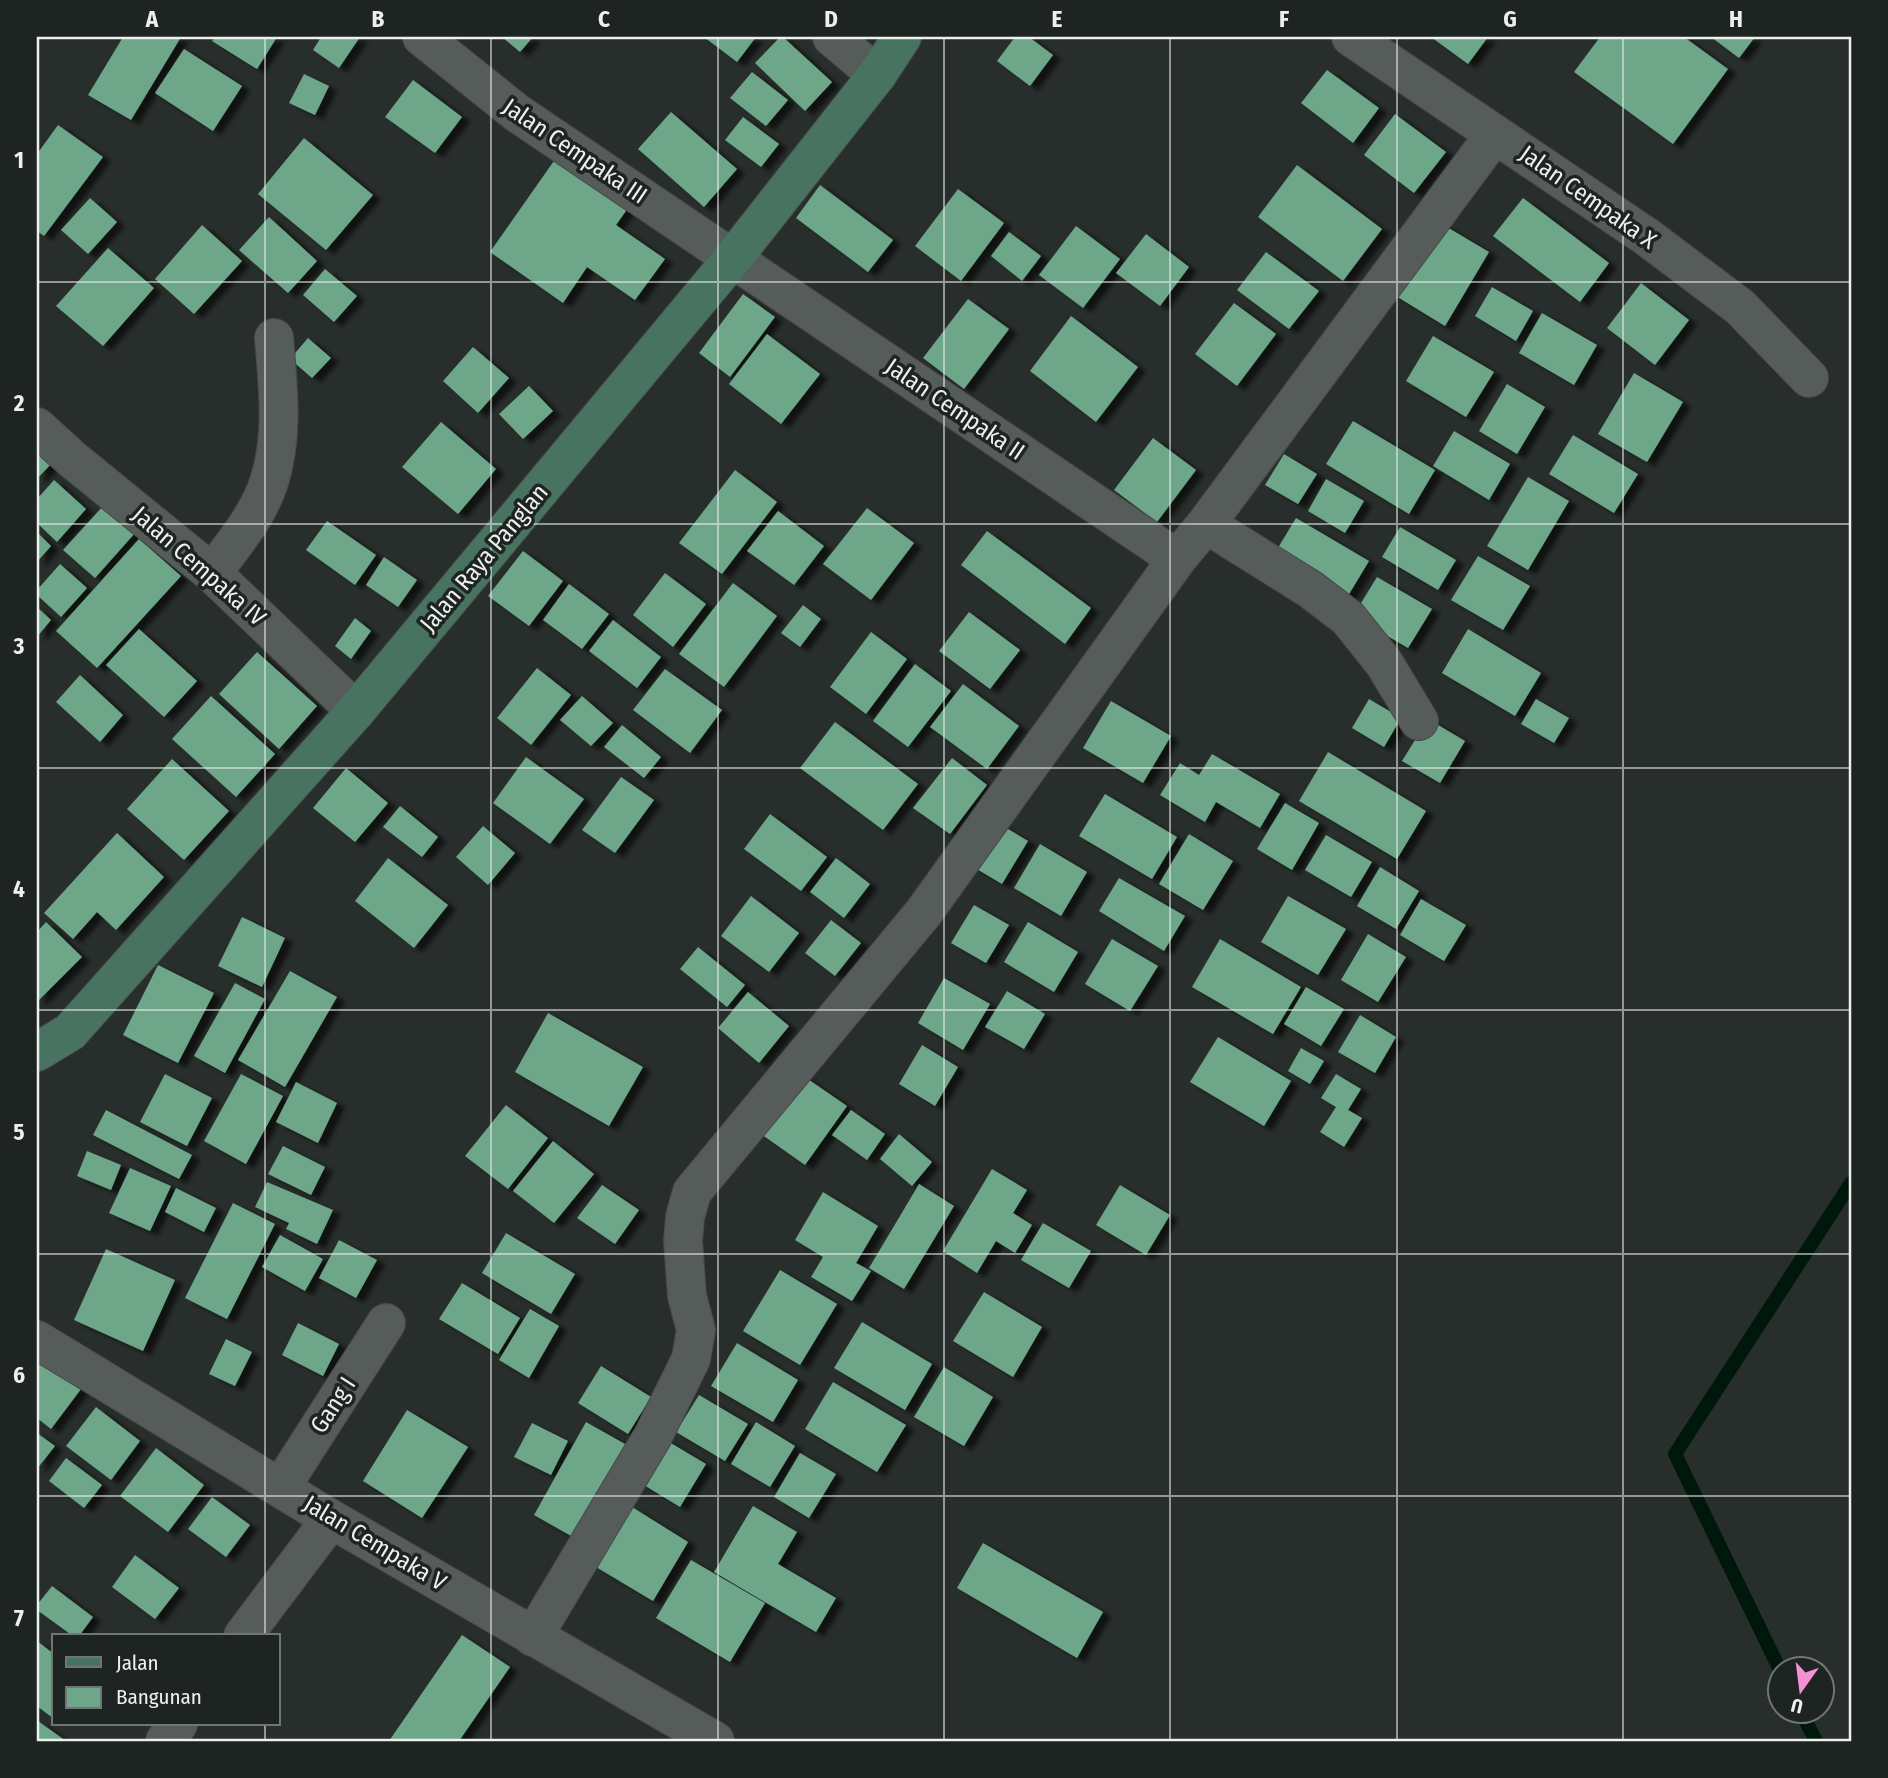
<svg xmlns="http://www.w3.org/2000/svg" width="1888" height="1778" viewBox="0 0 1888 1778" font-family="'Fira Sans Condensed',sans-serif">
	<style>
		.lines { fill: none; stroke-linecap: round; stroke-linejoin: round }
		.stream { stroke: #00180b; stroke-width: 14 }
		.building { fill: #6da689; filter: url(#shadow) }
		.street-casing { stroke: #464a48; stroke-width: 40 }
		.secondary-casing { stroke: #464a48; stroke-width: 40 }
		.street { stroke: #565c59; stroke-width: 38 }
		.secondary { stroke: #497361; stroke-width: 38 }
		.grid { fill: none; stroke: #ecf0ee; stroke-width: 2; stroke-opacity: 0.55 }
		.labels { text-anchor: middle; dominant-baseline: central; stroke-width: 7; stroke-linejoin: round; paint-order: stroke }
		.street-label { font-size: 24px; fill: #ecf0ee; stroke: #1e2421 }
		.neatline { fill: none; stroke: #ecf0ee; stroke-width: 2.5 }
		.grid-label { font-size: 23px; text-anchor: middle; font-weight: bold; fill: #ecf0ee }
	</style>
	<defs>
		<filter id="shadow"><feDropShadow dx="8" dy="4.5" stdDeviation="2" flood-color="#0009"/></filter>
	</defs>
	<rect width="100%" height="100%" fill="#282e2b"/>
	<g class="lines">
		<path class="stream" d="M1780 1670 1675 1454 1851 1183
			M1801 1712 1816 1741"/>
	</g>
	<path class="building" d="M123 37H181L131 120 88 95Z
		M215 37H277L257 69 212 41Z
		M321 37H360L339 68 313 50Z
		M502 37H533L520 52Z
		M704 37H756L737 62Z
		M780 37H783L832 82 805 111 755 63Z
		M1015 37H1029L1053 55 1030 86 997 61Z
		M1431 37H1488L1468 64Z
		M1600 37H1684L1728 69 1673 144 1574 72Z
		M1711 37H1755L1739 58Z
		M184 49 242 86 213 131 155 93Z
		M1327 70 1379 108 1353 143 1301 103Z
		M752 72 788 100 766 126 730 98Z
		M304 74 329 86 315 115 289 103Z
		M413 80 462 117 435 153 385 117Z
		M671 112 737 169 704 207 638 149Z
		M1395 114 1446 152 1414 193 1364 155Z
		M743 117 779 144 761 167 725 140Z
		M58 125 103 157 44 236 37 231V154Z
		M304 138 373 195 326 250 258 194Z
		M556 158 628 208 616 225 665 259 635 300 587 267 563 303 490 252Z
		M1297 165 1382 229 1343 281 1258 217Z
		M820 185 893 240 868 272 796 218Z
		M958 189 1004 223 961 281 915 246Z
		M90 198 117 222 88 254 61 230Z
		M1523 198 1609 263 1580 302 1493 236Z
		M269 217 317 261 288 293 239 250Z
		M1435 220 1489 252 1445 326 1391 293Z
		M202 225 242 261 194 314 155 279Z
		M1076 226 1120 259 1083 308 1039 275Z
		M1009 232 1041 256 1022 281 991 256Z
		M1146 234 1189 267 1160 306 1116 273Z
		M108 248 154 288 103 346 56 306Z
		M1266 252 1319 291 1289 329 1237 290Z
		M325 269 357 296 334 322 303 295Z
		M1641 283 1689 320 1655 365 1607 328Z
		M1492 287 1533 311 1516 341 1475 316Z
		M743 294 775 317 730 377 699 353Z
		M968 299 1009 329 964 389 923 358Z
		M1234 303 1276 334 1237 386 1195 354Z
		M1542 313 1597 345 1574 385 1519 353Z
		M1071 316 1138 367 1096 422 1030 371Z
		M767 334 820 374 781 424 729 384Z
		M1433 336 1494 372 1466 417 1406 381Z
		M308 338 331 358 312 378 290 359Z
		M473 347 509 378 478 413 443 381Z
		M1634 373 1683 402 1647 462 1598 434Z
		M1507 384 1545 407 1517 454 1479 431Z
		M529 386 553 411 523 439 499 414Z
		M1353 421 1435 470 1409 514 1326 464Z
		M441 422 496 469 458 514 402 467Z
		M1454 431 1510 464 1489 500 1433 466Z
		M1573 435 1638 474 1614 513 1549 474Z
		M1153 438 1196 470 1157 522 1114 490Z
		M37 451 51 464 37 479Z
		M1284 454 1317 474 1298 504 1265 485Z
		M735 470 777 502 722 574 679 543Z
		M1528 477 1569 501 1528 570 1487 546Z
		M1326 479 1364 501 1345 533 1308 511Z
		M54 480 86 509 57 542 37 523V499Z
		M104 505 135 533 95 578 63 550Z
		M867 508 914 543 871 600 823 564Z
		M778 511 824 546 794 585 747 551Z
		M1296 518 1369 561 1343 604 1270 561Z
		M327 521 376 555 355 585 306 550Z
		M1400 527 1456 560 1438 590 1382 557Z
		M987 531 1091 608 1065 644 961 565Z
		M37 532 51 546 37 562Z
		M139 539 181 576 97 668 56 631Z
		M523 551 563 581 529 626 488 596Z
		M1478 556 1530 586 1503 630 1451 600Z
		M384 557 417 580 398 607 366 585Z
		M60 564 87 588 61 617 37 595V590Z
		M665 573 706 604 673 647 633 615Z
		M1377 577 1432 609 1408 648 1353 616Z
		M733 583 777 616 724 687 679 654Z
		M569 584 609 614 582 649 543 620Z
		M803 605 821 619 800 647 781 633Z
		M37 607 51 620 37 637Z
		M969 612 1020 650 990 689 939 651Z
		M355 618 371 631 351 659 335 646Z
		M613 620 661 657 637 688 589 651Z
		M139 629 197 681 164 717 106 665Z
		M1468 629 1541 673 1515 716 1442 673Z
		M871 632 907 659 866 714 830 687Z
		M257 652 317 706 279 749 219 694Z
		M915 664 951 691 908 747 873 721Z
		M537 668 571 695 531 745 497 718Z
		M665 669 722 710 690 753 633 710Z
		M80 675 123 715 100 742 56 702Z
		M963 684 1019 726 987 769 930 727Z
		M211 696 275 754 236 797 172 739Z
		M582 696 613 723 591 746 560 720Z
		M1369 699 1401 718 1384 747 1352 728Z
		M1536 699 1569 718 1554 743 1521 724Z
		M1111 701 1171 736 1143 783 1083 748Z
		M1428 719 1465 741 1440 783 1402 761Z
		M835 722 918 784 883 830 800 768Z
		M622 725 661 757 644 778 604 747Z
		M1328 752 1426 811 1397 859 1299 801Z
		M1212 754 1280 794 1260 828 1216 802 1205 822 1160 795 1180 763 1199 775Z
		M526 757 584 799 550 844 493 803Z
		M952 758 987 785 950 834 913 808Z
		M172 759 229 811 184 860 127 809Z
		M346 768 388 803 355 842 313 808Z
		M621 777 654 800 615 853 582 830Z
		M1105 794 1177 837 1152 879 1079 836Z
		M1285 803 1319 823 1292 870 1257 849Z
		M400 806 438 837 422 857 383 827Z
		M770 814 827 857 801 891 744 849Z
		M991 819 1028 841 1002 884 965 862Z
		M483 826 515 853 488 885 456 857Z
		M117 833 164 877 116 930 97 912 73 939 44 913Z
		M1189 834 1233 861 1203 910 1159 884Z
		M1326 835 1372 862 1351 897 1305 870Z
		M1040 844 1087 872 1061 916 1014 888Z
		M388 858 448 905 414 948 355 901Z
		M836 858 870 884 844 918 810 892Z
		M1380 867 1419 891 1396 929 1357 906Z
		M1119 878 1185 916 1164 951 1099 911Z
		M751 896 799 933 769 972 721 936Z
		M1288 896 1346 929 1318 975 1261 942Z
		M1421 899 1466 925 1444 961 1400 935Z
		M974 905 1009 925 986 963 951 943Z
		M242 917 285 938 262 987 218 966Z
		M831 920 861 943 835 976 805 953Z
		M46 922 82 957 37 1002V932Z
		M1028 922 1078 952 1054 992 1004 962Z
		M1368 934 1406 957 1378 1002 1341 980Z
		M1112 939 1158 966 1130 1011 1085 984Z
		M1220 939 1301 987 1273 1034 1192 987Z
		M698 947 745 985 727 1007 680 969Z
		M158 965 214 993 178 1063 123 1035Z
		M290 971 337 997 285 1087 238 1060Z
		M944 978 990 1004 963 1050 918 1023Z
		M235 983 265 999 225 1073 194 1056Z
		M1306 987 1344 1009 1321 1046 1284 1024Z
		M1007 991 1045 1014 1024 1049 985 1027Z
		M748 992 789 1026 759 1063 718 1028Z
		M548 1013 643 1067 609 1126 515 1072Z
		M1360 1015 1396 1037 1375 1073 1338 1052Z
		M1218 1037 1291 1081 1264 1126 1190 1082Z
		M922 1045 958 1067 935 1106 899 1084Z
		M1301 1048 1324 1061 1310 1084 1288 1071Z
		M165 1074 212 1098 187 1146 140 1122Z
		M241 1074 283 1096 246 1164 204 1141Z
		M1336 1074 1361 1089 1348 1110 1362 1118 1344 1147 1320 1132 1336 1107 1321 1098Z
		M802 1075 847 1106 805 1165 761 1134Z
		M296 1082 337 1103 318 1143 276 1122Z
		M506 1105 548 1138 508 1189 465 1156Z
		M106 1110 192 1155 179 1179 93 1135Z
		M851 1110 885 1134 867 1160 832 1135Z
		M899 1134 932 1162 912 1186 880 1159Z
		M553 1141 594 1174 554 1223 513 1191Z
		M283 1146 325 1167 311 1195 268 1174Z
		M87 1151 121 1165 111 1190 77 1176Z
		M130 1168 171 1186 150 1231 109 1213Z
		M992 1169 1027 1190 1013 1213 1032 1225 1015 1253 996 1241 977 1273 943 1251Z
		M267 1182 333 1210 317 1244 286 1229 289 1223 255 1207Z
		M919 1184 954 1206 904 1289 869 1268Z
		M602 1185 639 1210 615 1244 577 1218Z
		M1120 1185 1170 1215 1146 1255 1096 1225Z
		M176 1188 216 1208 204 1232 165 1212Z
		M823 1192 878 1226 856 1263 871 1271 852 1301 811 1277 823 1257 795 1240Z
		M233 1203 275 1224 227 1319 185 1298Z
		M1043 1223 1091 1251 1069 1288 1021 1260Z
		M506 1233 575 1274 551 1314 482 1273Z
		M280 1235 323 1259 305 1291 262 1267Z
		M339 1240 377 1260 356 1298 319 1278Z
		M106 1249 175 1280 143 1351 74 1320Z
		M780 1270 837 1304 800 1365 743 1331Z
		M462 1283 520 1318 498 1354 439 1319Z
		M984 1292 1042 1327 1013 1377 953 1341Z
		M530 1309 559 1326 529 1378 499 1360Z
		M862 1322 932 1364 905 1410 834 1368Z
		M298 1323 339 1344 323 1376 282 1355Z
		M226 1339 252 1352 235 1386 209 1374Z
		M737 1343 798 1380 773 1422 711 1386Z
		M37 1355 81 1389 51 1429 37 1418Z
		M601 1366 651 1397 628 1434 578 1403Z
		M944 1367 993 1397 964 1446 914 1417Z
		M833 1382 906 1425 877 1472 805 1429Z
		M699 1395 748 1424 725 1461 676 1432Z
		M96 1407 140 1441 111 1480 66 1446Z
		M407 1410 468 1447 422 1518 363 1481Z
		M586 1422 632 1448 580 1541 534 1515Z
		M756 1422 795 1446 770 1487 731 1464Z
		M532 1423 568 1441 551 1475 514 1457Z
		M37 1433 55 1446 37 1469Z
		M664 1439 706 1464 680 1507 639 1482Z
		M156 1448 204 1485 168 1532 120 1496Z
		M800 1453 836 1474 809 1518 774 1497Z
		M66 1458 102 1485 84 1508 49 1481Z
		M212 1497 250 1525 226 1557 188 1529Z
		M753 1506 797 1532 778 1564 836 1598 816 1632 714 1572Z
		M632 1507 688 1542 653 1601 596 1567Z
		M983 1543 1103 1612 1077 1658 957 1588Z
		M135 1555 179 1588 155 1619 112 1587Z
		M691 1560 765 1603 730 1662 656 1618Z
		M52 1586 93 1617 79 1636H73L37 1610V1605Z
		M462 1635 510 1667 459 1741H389Z
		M37 1641 54 1654V1719L37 1706Z
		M38 1721 66 1741H37Z"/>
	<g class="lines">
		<g class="street-casing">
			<path id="street" d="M422 37 517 113 1177 559
				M832 37 877 75
				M1351 37 1647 237 1740 307 1809 378
				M37 427 72 459 212 573 356 711
				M1206 524 1310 589 1348 618 1384 663 1419 721
				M212 573C233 545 258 516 269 482 284 435 278 387 274 338
				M37 1340 331 1519 715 1741
				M281 1487 386 1323
				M243 1636 331 1519
				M533 1637 653 1436 691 1359 696 1330 687 1296 683 1241 685 1217 692 1192 924 912 1177 559 1206 524 1495 134
				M165 1741 178 1724"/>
		</g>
		<g class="secondary-casing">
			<path id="secondary" d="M37 1052 70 1032 356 711 733 258 877 75 902 37"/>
		</g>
		<use href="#street" class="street"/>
		<use href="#secondary" class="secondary"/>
	</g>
	<path class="grid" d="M265 37V1636M491 37V1741M718 37V1741M944 37V1741M1170 37V1741M1397 37V1741M1623 37V1741M37 282H1851M37 524H1851M37 768H1851M37 1010H1851M37 1254H1851M37 1496H1851M265 1724V1741"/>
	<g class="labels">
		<g class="street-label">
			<text transform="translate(575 151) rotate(34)">Jalan Cempaka III</text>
			<text transform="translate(1588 197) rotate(35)">Jalan Cempaka X</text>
			<text transform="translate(955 409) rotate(34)">Jalan Cempaka II</text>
			<text transform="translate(484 558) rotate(-50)">Jalan Raya Panglan</text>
			<text transform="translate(199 566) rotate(41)">Jalan Cempaka IV</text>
			<text transform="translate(333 1405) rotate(-57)">Gang I</text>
			<text transform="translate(375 1543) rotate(31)">Jalan Cempaka V</text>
		</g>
	</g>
	<rect width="1888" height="1778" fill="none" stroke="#1e2421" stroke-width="77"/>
	<rect x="52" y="1634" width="228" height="91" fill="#1e2421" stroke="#707673" stroke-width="2"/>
	<rect x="66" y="1657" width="35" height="10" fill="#497361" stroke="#707673" stroke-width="2"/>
	<text x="116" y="1670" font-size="21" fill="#ecf0ee">Jalan</text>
	<rect x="66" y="1687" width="35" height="21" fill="#6da689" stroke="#707673" stroke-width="2"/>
	<text x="116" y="1704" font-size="21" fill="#ecf0ee">Bangunan</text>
	<g transform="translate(1801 1690) rotate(194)"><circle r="33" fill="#1e2421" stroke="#707673" stroke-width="2"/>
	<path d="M0-5L12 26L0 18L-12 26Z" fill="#f591d3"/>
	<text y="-10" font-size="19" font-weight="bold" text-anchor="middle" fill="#ecf0ee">U</text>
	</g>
	<rect x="38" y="38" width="1812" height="1702" class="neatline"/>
	<g class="grid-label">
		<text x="152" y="27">A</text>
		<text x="378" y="27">B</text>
		<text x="604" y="27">C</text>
		<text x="831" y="27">D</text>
		<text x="1057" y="27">E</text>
		<text x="1284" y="27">F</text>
		<text x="1510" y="27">G</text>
		<text x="1736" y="27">H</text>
		<text x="19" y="168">1</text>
		<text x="19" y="411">2</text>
		<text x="19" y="654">3</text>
		<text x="19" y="897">4</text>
		<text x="19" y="1140">5</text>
		<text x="19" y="1383">6</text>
		<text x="19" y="1626">7</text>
	</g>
</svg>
